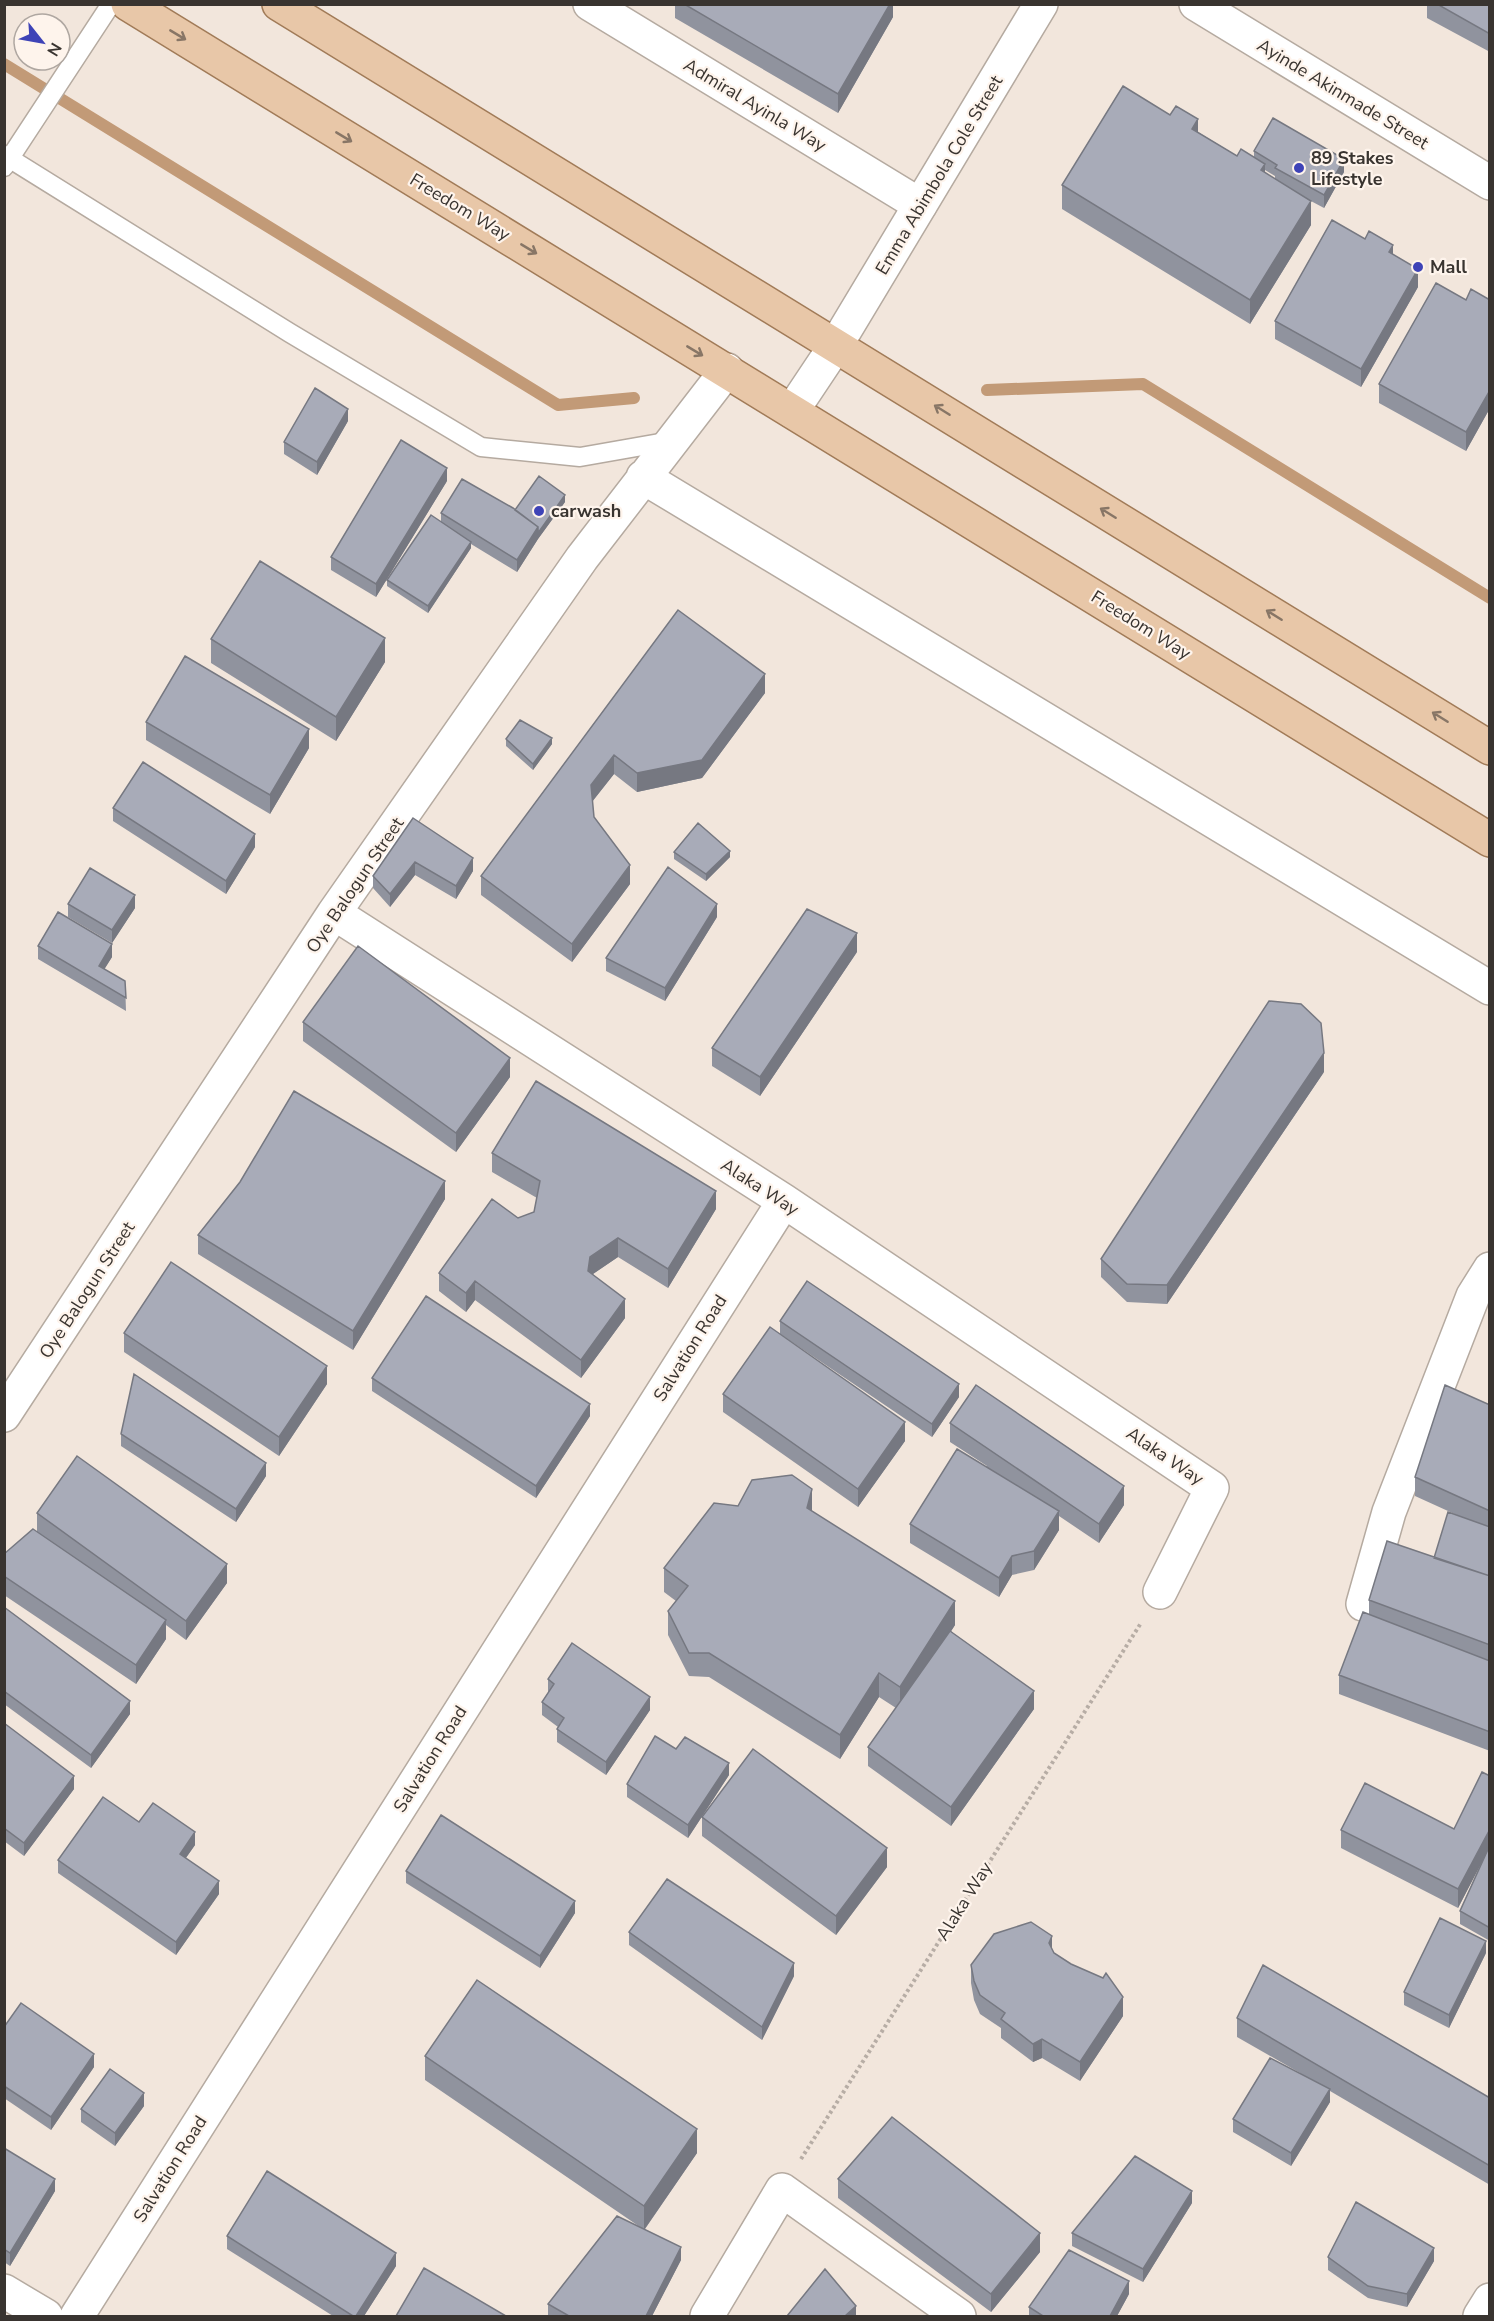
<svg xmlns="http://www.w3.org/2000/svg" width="1494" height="2321" viewBox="0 0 1494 2321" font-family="'Nunito Sans',sans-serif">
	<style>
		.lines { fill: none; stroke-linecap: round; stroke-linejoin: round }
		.stream { stroke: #c29a77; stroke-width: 12 }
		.service-casing { stroke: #b5aaa0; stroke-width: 21 }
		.minor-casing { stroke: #b5aaa0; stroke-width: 36 }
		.tertiary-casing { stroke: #b5aaa0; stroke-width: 36 }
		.primary-casing { stroke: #a17b58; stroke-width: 36 }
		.path { stroke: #b7ada5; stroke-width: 4; stroke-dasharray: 3 3; stroke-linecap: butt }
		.service { stroke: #fff; stroke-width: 18 }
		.minor { stroke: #fff; stroke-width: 33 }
		.tertiary { stroke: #fff; stroke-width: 33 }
		.primary { stroke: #e8c7a8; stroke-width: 33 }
		.wall { fill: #90939e; fill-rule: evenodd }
		.shaded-wall { fill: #767881 }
		.building { fill: #a8abb8; stroke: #767881; stroke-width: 1.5 }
		.oneway { stroke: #887666 }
		.poi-dot { fill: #3e43b7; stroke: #fef4ec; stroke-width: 2 }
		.labels { text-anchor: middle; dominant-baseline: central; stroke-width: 4.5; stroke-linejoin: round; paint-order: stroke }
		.street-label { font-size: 18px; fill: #393430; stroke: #fef4ec }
		.poi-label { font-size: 18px; font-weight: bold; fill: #393430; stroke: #fef4ec; text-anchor: start }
	</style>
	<rect width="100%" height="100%" fill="#f2e6dc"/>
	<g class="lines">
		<path class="stream" d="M4 64 558 405 634 398
			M987 390 1143 384 1490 598"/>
		<g class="service-casing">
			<path id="service" d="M4 155 290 333 481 447 580 457 671 441
				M4 167 111 4"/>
		</g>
		<g class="minor-casing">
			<path id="minor" d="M590 4 920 205
				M1196 4 1490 183
				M643 477 1490 988
				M334 913 784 1201 1212 1488 1160 1592
				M4 1415 334 913 582 558 727 370
				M1363 1604 1389 1512 1473 1296 1490 1269
				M4 2291 46 2316
				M77 2316 784 1201
				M707 2316 782 2190 959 2316
				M1480 2316 1490 2300"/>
		</g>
		<g class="tertiary-casing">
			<path id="tertiary" d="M792 411 836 345 1041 4"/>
		</g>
		<g class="primary-casing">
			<path id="primary" d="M128 4 1490 840
				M279 4 1490 748"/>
		</g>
		<path class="path" d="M801 2159 1141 1623"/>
		<use href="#service" class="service"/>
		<use href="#minor" class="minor"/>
		<use href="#tertiary" class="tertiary"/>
		<use href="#primary" class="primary"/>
	</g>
	<path class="wall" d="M675 4H893V17L838 113 675 18Z
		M1427 4H1490V52L1427 18Z
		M1198 132 1237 156 1254 157V151L1344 172 1324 208 1309 200 1311 225 1250 324 1062 209V185ZM1265 170 1275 176V179L1265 173Z
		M1393 255 1418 287 1361 387 1275 339V321Z
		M1466 300H1490V408L1466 451 1379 403V384Z
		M348 421 317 475 284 454V442Z
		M447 481 376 597 331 570V557Z
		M565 502 538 539 517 572 471 544V548L428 613 387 586V580L441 522V513L515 510Z
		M678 610 765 693 702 778 637 792 614 774 592 802 594 817 630 884 572 962 481 895V876Z
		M211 639 385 662 336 741 211 663Z
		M146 722 309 748 270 814 146 740Z
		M506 739 552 744 533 770 506 746Z
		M113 808 255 847 226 894 113 821Z
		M413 818 473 871 456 899 415 875 390 907 373 888V876Z
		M674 852 730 857 706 881 674 859Z
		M68 904 135 908 112 943 68 917Z
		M717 917 665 1001 606 971V958Z
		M38 946 112 957 104 969 125 981 126 1011 38 959Z
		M857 952 760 1096 712 1066V1048Z
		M303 1022 510 1077 456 1152 303 1041Z
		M1324 1072 1167 1304 1127 1302 1101 1277V1259Z
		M492 1153 716 1209 668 1288 618 1257 593 1274 625 1318 581 1378 475 1300 466 1312 439 1291V1273L518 1218 534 1212 537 1198 492 1172Z
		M240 1182 445 1199 353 1350 198 1254V1235Z
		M780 1321 959 1397 932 1437 780 1334Z
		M124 1333 327 1384 279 1456 124 1352Z
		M372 1378 590 1416 536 1498 372 1391Z
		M723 1394 905 1441 858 1507 723 1412Z
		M1490 1405V1751L1339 1694V1675L1369 1614V1600L1434 1558 1459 1516 1415 1496V1477Z
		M950 1423 1124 1505 1099 1543 1059 1516V1530L1034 1570 1012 1575 999 1597 910 1543V1524L987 1466 950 1442Z
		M121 1434 266 1476 236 1522 121 1446Z
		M738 1506 812 1511 955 1625 951 1631 1034 1709 951 1826 868 1766V1747L896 1708 879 1697 840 1759 709 1677 689 1676 668 1635V1611L676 1601 664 1592V1568Z
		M37 1513 227 1583 186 1640 166 1625V1639L136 1684 4 1595V1554L37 1532Z
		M4 1607 130 1714 91 1768 4 1704Z
		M548 1679 650 1710 606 1775 557 1742V1729L558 1727 542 1715V1702L548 1693Z
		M4 1723 74 1789 24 1856 4 1841Z
		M676 1749 729 1775 688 1838 627 1797V1784Z
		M1490 1776V1941L1460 1924V1911L1481 1863 1458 1908 1341 1848V1830L1454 1829Z
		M702 1817 887 1867 836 1935 702 1836Z
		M139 1822 195 1845 186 1858 219 1894 176 1955 58 1873V1860Z
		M406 1871 575 1913 540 1968 406 1883Z
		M629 1932 794 1976 762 2040 629 1945Z
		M1052 1950 1054 1953 1123 2016 1080 2081 1042 2058 1033 2062 1001 2038V2028L980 2014 974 2000 971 1983V1965Z
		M1486 1953 1449 2028 1404 2005V1992Z
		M1237 2018 1490 2098V2185L1330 2091V2102L1291 2166 1233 2132V2119L1300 2073 1237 2037Z
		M4 2027 94 2067 51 2130 4 2098Z
		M425 2056 697 2153 645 2229 681 2260 652 2316H548V2304L640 2227 425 2080Z
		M144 2106 115 2146 81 2122V2109Z
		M4 2148 55 2191 10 2266 4 2262Z
		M838 2179 1040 2252 991 2312 838 2198Z
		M1192 2203 1143 2282 1072 2246V2233Z
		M227 2236 396 2266 364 2316H333L227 2249Z
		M1328 2257 1434 2261 1407 2307 1368 2298 1328 2270Z
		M1129 2294 1117 2316H1029V2307Z"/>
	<path class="shaded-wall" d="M890 4H893V17L838 113V94Z
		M1198 119V143L1192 129Z
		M1344 159V172L1324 208V195Z
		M1265 164V188L1261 170Z
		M1311 201V225L1250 324V300Z
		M1393 245V264L1389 252Z
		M1418 269V287L1361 387V369Z
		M1490 390V408L1466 451V432Z
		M348 409V421L317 475V462Z
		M447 468V481L376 597V584Z
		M565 495V502L538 539 517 572V560L538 527Z
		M471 542V548L428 613V606Z
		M385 638V662L336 741V717Z
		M765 674V693L702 778 637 792V773Z
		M309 729V748L270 814V795Z
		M552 738V744L533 770V764Z
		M614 755V774L591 803V785Z
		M255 834V847L226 894V881Z
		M730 851V857L706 881V874Z
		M473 858V871L456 899V886Z
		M415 862V875L390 907V894Z
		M630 865V884L572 962V944Z
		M135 895V908L112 943V930Z
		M717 904V917L665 1001V988Z
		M857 933V952L760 1096V1077Z
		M112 944V957L99 978V966Z
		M1324 1053V1072L1167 1304V1285Z
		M510 1058V1077L456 1152V1133Z
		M445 1181V1199L353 1350V1331Z
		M716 1191V1209L668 1288V1269Z
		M618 1238V1257L590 1276 588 1271 590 1257Z
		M475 1281V1300L466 1312V1293Z
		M625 1299V1318L581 1378V1360Z
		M327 1366V1384L279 1456V1437Z
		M959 1384V1397L932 1437V1424Z
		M590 1404V1416L536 1498V1486Z
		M905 1422V1441L858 1507V1489Z
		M266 1463V1476L236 1522V1509Z
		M1124 1486V1505L1099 1543V1524Z
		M812 1489V1513L807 1508Z
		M1059 1511V1530L1034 1570V1551Z
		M1012 1556V1575L999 1597V1578Z
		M227 1564V1583L186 1640V1621Z
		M955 1601V1625L900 1711V1687Z
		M166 1620V1639L136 1684V1665Z
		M879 1673V1697L840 1759V1735Z
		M1034 1691V1709L951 1826V1807Z
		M650 1697V1710L606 1775V1762Z
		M130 1701V1714L91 1768V1755Z
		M729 1763V1775L688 1838V1825Z
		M74 1776V1789L24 1856V1843Z
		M1490 1829V1847L1458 1908V1889Z
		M195 1832V1845L180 1866V1854Z
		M887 1848V1867L836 1935V1916Z
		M219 1881V1894L176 1955V1942Z
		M575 1901V1913L540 1968V1956Z
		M1052 1936V1954L1049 1943Z
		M1486 1941V1953L1449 2028V2015Z
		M794 1963V1976L762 2040V2027Z
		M1123 1997V2016L1080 2081V2062Z
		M1042 2039V2058L1033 2062V2044Z
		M94 2054V2067L51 2130V2117Z
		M1330 2089V2102L1291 2166V2153Z
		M144 2093V2106L115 2146V2133Z
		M697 2129V2153L644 2230V2206Z
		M55 2179V2191L10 2266V2253Z
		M1192 2191V2203L1143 2282V2269Z
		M1040 2233V2252L991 2312V2294Z
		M681 2247V2260L652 2316H646Z
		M1434 2248V2261L1407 2307V2294Z
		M396 2253V2266L364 2316H356Z
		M1129 2281V2294L1117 2316H1110Z
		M856 2306V2316H845Z"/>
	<path class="building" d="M684 4H890L838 94Z
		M1437 4H1490V34Z
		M1123 86 1170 115 1176 106 1198 119 1192 129 1237 156 1241 149 1265 164 1261 170 1311 201 1250 300 1062 185Z
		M1273 118 1344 159 1324 195 1275 168 1277 165 1254 151Z
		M1332 220 1365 239 1369 231 1393 245 1389 252 1418 269 1361 369 1275 321Z
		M1436 283 1466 300 1471 289 1490 300V390L1466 432 1379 384Z
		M315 388 348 409 317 462 284 442Z
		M401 440 447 468 376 584 331 557Z
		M539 476 565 495 538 533V527L515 510Z
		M462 479 513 508 538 527 517 560 441 513Z
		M431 515 471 542 428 606 387 580Z
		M260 561 385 638 336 717 211 639Z
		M678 610 765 674 702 760 637 773 614 755 591 785 594 817 630 865 572 944 481 876Z
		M185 656 309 729 270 795 146 722Z
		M520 720 552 738 533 764 506 739Z
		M143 762 255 834 226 881 113 808Z
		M413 818 473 858 456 886 415 862 390 894 373 876Z
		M698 823 730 851 706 874 674 852Z
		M668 867 717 904 665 988 606 958Z
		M90 868 135 895 112 930 68 904Z
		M807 909 857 933 760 1077 712 1048Z
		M58 912 112 944 99 966 125 981 126 998 38 946Z
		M358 946 510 1058 456 1133 303 1022Z
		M1269 1001 1301 1004 1321 1023 1324 1053 1167 1285 1127 1284 1101 1259Z
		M536 1081 716 1191 668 1269 618 1238 590 1257 588 1271 625 1299 581 1360 475 1281 466 1293 439 1273 492 1199 518 1218 534 1212 540 1181 492 1153Z
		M294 1091 445 1181 353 1331 198 1235 240 1182Z
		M171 1262 327 1366 279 1437 124 1333Z
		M807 1281 959 1384 932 1424 780 1321Z
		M426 1296 590 1404 536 1486 372 1378Z
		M770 1327 905 1422 858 1489 723 1394Z
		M134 1374 266 1463 236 1509 121 1434Z
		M976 1385 1124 1486 1099 1524 950 1423Z
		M1445 1385 1490 1405V1511L1415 1477Z
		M957 1449 1059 1511 1034 1551 1012 1556 999 1578 910 1524Z
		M77 1456 227 1564 186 1621 37 1513Z
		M792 1475 812 1489 807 1508 955 1601 900 1687 879 1673 840 1735 709 1653H689L668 1611 688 1586 664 1568 714 1503 738 1506 752 1480Z
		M1448 1512 1490 1527V1576L1434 1558Z
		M33 1529 166 1620 136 1665 4 1576V1554Z
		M1387 1541 1490 1576V1645L1369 1600Z
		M4 1607 130 1701 91 1755 4 1691Z
		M1363 1612 1490 1661V1732L1339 1675Z
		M950 1631 1034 1691 951 1807 868 1747Z
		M572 1643 650 1697 606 1762 557 1729 564 1718 542 1702 554 1684 548 1679Z
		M4 1723 74 1776 24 1843 4 1828Z
		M655 1736 676 1749 685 1737 729 1763 688 1825 627 1784Z
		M753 1749 887 1848 836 1916 702 1817Z
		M1482 1772 1490 1776V1829L1458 1889 1341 1830 1365 1783 1454 1829Z
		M103 1797 139 1822 153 1803 195 1832 180 1854 219 1881 176 1942 58 1860Z
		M441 1815 575 1901 540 1956 406 1871Z
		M1490 1845V1928L1460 1911Z
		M667 1879 794 1963 762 2027 629 1932Z
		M1440 1918 1486 1941 1449 2015 1404 1992Z
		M1031 1922 1052 1936 1049 1943 1054 1953 1071 1964 1103 1978 1106 1973 1123 1997 1080 2062 1042 2039 1033 2044 1001 2019 1005 2013 980 1995 974 1981 971 1965 994 1934Z
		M1263 1965 1490 2098V2166L1237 2018Z
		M477 1980 697 2129 644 2206 425 2056Z
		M21 2003 94 2054 51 2117 4 2086V2027Z
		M1270 2058 1330 2089 1291 2153 1233 2119Z
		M110 2069 144 2093 115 2133 81 2109Z
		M892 2117 1040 2233 991 2294 838 2179Z
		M4 2148 55 2179 10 2253 4 2249Z
		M1135 2156 1192 2191 1143 2269 1072 2233Z
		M267 2171 396 2253 356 2316H353L227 2236Z
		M1356 2202 1434 2248 1407 2294 1368 2286 1328 2257Z
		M617 2216 681 2247 646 2316H569L548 2304Z
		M1069 2250 1129 2281 1110 2316H1043L1029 2307Z
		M424 2268 506 2316H396Z
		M825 2269 856 2306 845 2316H787Z"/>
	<defs><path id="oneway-shaft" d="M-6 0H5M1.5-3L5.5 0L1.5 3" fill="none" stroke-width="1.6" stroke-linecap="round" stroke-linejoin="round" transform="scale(1.5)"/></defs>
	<g class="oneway">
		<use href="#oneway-shaft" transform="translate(178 35) rotate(31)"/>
		<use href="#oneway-shaft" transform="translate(344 137) rotate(31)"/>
		<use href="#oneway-shaft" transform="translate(529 249) rotate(31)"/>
		<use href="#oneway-shaft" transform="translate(695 351) rotate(31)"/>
		<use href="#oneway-shaft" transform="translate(942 410) rotate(-148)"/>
		<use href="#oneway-shaft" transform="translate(1108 513) rotate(-148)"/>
		<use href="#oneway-shaft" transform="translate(1274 615) rotate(-148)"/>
		<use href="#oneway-shaft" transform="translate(1440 717) rotate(-148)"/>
	</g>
	<g class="poi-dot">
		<circle cx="1299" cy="168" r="6"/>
		<circle cx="1418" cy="267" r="6"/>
		<circle cx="539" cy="511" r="6"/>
	</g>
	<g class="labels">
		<g class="street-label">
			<text transform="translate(1343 94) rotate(31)">Ayinde Akinmade Street</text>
			<text transform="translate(755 105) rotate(31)">Admiral Ayinla Way</text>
			<text transform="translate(939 175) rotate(-59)">Emma Abimbola Cole Street</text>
			<text transform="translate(460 207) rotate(31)">Freedom Way</text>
			<text transform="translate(1141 625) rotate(32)">Freedom Way</text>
			<text transform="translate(355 885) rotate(-56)">Oye Balogun Street</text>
			<text transform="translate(760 1187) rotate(33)">Alaka Way</text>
			<text transform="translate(87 1290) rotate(-57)">Oye Balogun Street</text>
			<text transform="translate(690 1348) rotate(-58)">Salvation Road</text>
			<text transform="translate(1165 1456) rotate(34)">Alaka Way</text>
			<text transform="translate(430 1759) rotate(-58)">Salvation Road</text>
			<text transform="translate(964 1901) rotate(-58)">Alaka Way</text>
			<text transform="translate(170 2169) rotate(-58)">Salvation Road</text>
		</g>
		<g class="poi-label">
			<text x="1311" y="158">89 Stakes<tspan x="1311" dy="21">Lifestyle</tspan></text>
			<text x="1430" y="267">Mall</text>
			<text x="551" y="511">carwash</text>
		</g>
	</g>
	<rect width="1494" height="2321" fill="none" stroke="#393430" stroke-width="12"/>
	<g transform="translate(42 42) rotate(121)"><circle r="28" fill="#fef4ec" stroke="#afa7a1" stroke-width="1.5"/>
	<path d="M0-4.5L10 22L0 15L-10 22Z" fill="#3e43b7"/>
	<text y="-9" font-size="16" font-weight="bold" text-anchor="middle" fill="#393430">N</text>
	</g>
</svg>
